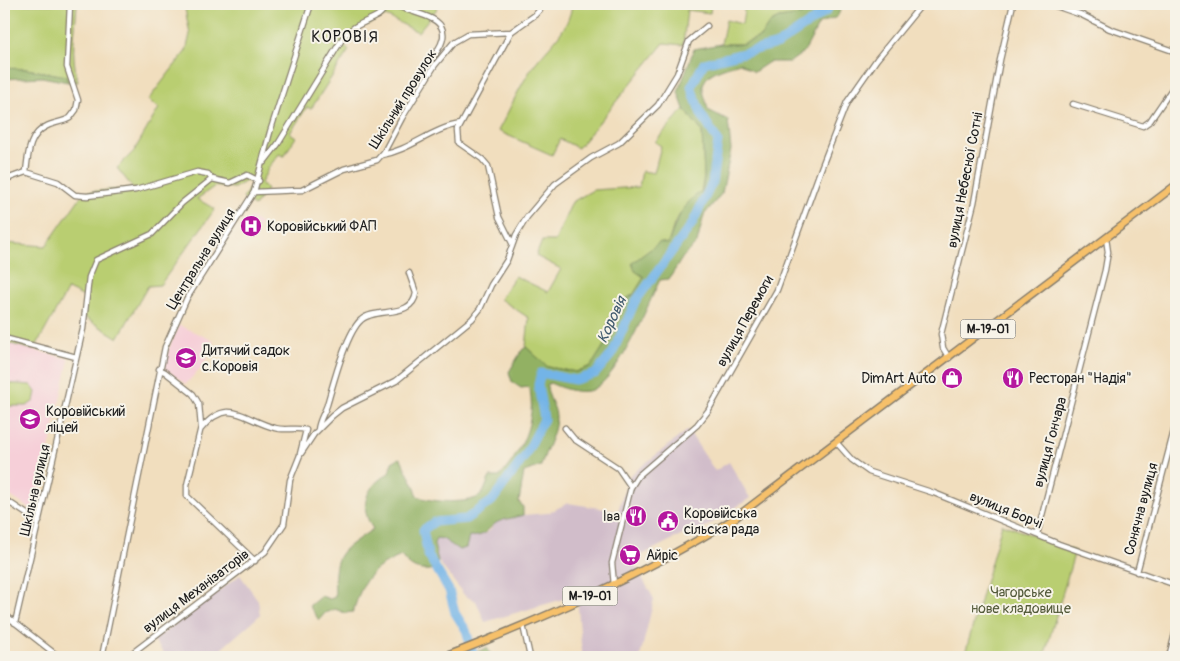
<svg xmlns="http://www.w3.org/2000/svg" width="1180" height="661" viewBox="0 0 1180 661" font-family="Pangolin,sans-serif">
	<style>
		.built { fill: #f6cfd8 }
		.industrial { fill: #d1bdca }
		.green { fill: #b9ce71; stroke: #6a7546 }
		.forest { fill: #92b163; stroke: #576640 }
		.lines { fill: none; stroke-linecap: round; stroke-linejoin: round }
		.river { stroke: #73b4e7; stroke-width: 9 }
		.minor-casing { stroke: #867d6d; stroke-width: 7 }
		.primary-casing { stroke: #867d6d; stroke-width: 9 }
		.minor { stroke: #fff; stroke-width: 4.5 }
		.primary { stroke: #f6c06b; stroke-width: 6 }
		.labels { text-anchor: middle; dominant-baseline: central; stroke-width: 4; stroke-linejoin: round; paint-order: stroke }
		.shield { fill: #f7f3e8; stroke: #5e5c59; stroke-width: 1 }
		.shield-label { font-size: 12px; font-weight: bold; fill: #1c1c1c }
		.street-label { font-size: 14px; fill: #1c1c1c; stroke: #f7f3e8 }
		.poi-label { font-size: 14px; fill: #1c1c1c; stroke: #f7f3e8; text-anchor: start }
		.park-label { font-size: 14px; fill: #535a3a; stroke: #f7f3e8 }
		.water-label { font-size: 15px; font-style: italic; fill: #3f596d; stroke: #f7f3e8 }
		.quarter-label { font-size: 16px; letter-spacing: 1px; fill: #1c1c1c; stroke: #f7f3e8 }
	</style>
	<rect width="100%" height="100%" fill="#f7f3e8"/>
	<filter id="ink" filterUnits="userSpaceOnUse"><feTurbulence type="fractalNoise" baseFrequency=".02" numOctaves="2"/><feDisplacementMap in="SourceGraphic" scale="10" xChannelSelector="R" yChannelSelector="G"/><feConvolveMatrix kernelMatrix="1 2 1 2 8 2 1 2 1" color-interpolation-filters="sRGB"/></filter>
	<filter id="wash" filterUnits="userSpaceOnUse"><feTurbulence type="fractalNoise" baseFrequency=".0096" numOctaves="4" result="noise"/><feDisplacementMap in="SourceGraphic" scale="20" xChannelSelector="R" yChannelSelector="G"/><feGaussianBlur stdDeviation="1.12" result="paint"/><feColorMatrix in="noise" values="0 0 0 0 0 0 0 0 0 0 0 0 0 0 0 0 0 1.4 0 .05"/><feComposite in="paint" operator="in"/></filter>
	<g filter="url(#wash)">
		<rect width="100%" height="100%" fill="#f1debe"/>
		<path class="built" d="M250 217 261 224 256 232 251 229 248 234 241 229Z
			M179 325 214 341 204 364 186 384 164 368 167 353Z
			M4 343 69 359 35 512 4 492Z"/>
		<path class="industrial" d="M688 430 715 471 729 462 750 498 688 539 685 533 632 560 654 599 640 657H582L577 595 485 622 476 601 465 596 438 561 434 544 436 538 443 539 459 550 466 548 469 536 487 533 497 522 523 515 548 513 568 503 618 511 629 476Z
			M240 575 258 600 260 615 212 657H166L154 640Z"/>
		<path class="green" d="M4 4H77C75 34 70 51 78 82H68L66 76 26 69 4 68Z
			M184 4H438L436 10 418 32 386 16 360 28 344 46 349 50 311 109 307 107 290 133 296 137 284 156 279 154 269 167 261 183 267 190 254 206 243 198 253 182 250 179 234 188 215 186 197 199 215 209 160 285 148 286 118 338 84 317 86 298 68 289 34 350 4 342V243L46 246 84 192 133 188 117 168 134 151 159 108 148 100 186 51 190 34Z
			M572 4H711L710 13 687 10 683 45 664 43 578 148 560 139 552 155 498 131C510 109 520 85 534 65 549 45 569 31 572 4Z
			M745 4H818L801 15 779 18 771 22 760 37 742 44H721L726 20 742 24Z
			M684 109 702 131 704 177 701 191 684 208 674 224 668 244 633 295 624 300 608 322 605 343 598 359 591 366 576 372 548 367 526 347 529 318 500 299 515 276 548 292 561 269 536 256 542 241H555L572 202 593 190 639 187 642 171 654 173 661 146 655 142Z
			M4 383 31 385 36 392 34 401 27 406H4Z
			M1002 524 1075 551 1044 657H964Z"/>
		<path class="forest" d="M818 4 843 5 837 17 819 24 804 52 790 62H769L754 72 740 63C727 67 701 72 703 90 704 96 707 103 708 110L728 120 731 150 722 193 704 215 697 243 683 257 669 279 660 280C647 306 616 386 588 391 575 393 561 388 550 383L547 385C547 398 557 407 556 419 555 435 545 451 541 466L524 472 519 502 523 507V515C515 518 502 519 496 523 485 531 484 538 469 536L466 548 459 550 443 539 436 538 434 544 438 561 431 570C416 571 411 568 401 556 368 571 364 578 353 612L345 613 335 609 325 613 319 620 309 606 321 596 330 599 335 597C333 552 338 553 373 529 358 506 366 486 389 473L392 462 399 458 402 460C406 474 415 482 417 496 429 502 470 505 481 495 485 491 487 482 490 477H499C520 455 538 419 529 387L521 388 512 382 509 372 522 350 526 347 548 367 576 372 591 366 605 344 612 311 624 300 633 295 644 277 635 271 632 263 660 242 668 244C675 224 682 203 702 191L704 177 702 131 684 109 678 92 694 49 721 44H742L760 37 771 22 779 18 801 15Z
			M4 68 26 69 66 76 68 82 42 77 4 79Z
			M487 648 493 657H463Z"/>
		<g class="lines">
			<path class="river" d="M474 657 466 630 455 613 449 590 428 555 423 530 434 522 466 519 492 501 525 456 544 419 538 385 541 373 575 380 595 374 612 354 635 302 692 224 712 183 718 141 701 114 691 87 704 63 778 44 827 11 830 4"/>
		</g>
	</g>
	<g filter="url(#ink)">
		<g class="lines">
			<g class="minor-casing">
				<path id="minor" d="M1050 4 1082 15 1110 29 1176 52
					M1073 104 1143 126 1150 121 1176 83
					M382 155C411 150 432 128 461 124
					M264 162 278 144 344 36C354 25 364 23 377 16 381 14 384 8 388 6 396 4 404 9 411 11 424 16 446 19 443 38 439 59 407 75 413 99
					M26 172 58 182 75 195 87 196 136 190 197 172 208 174 212 179
					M26 172C28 154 29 134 47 126 55 122 63 122 70 118L76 110 78 100 67 67 70 4
					M4 180 26 172
					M254 192 302 190 344 169 377 160 384 152 402 118 435 65 454 42 468 34 511 32
					M512 243 499 217 488 166 482 159 459 143 458 130 511 32 535 15 545 4
					M4 338 76 357
					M949 358 943 348 941 334 974 203 1000 60 1013 4
					M159 369 165 372 193 394 199 404 201 427 187 485V496L255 561
					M565 428 574 439 618 468 631 487
					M201 429C228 396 244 420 275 428 285 431 296 427 306 430L300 454
					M318 430C319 420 324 414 327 405 333 385 346 333 361 320 375 307 413 319 416 293L409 273
					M836 442 852 460 869 472 934 493 1059 544 1176 585
					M4 499 39 522
					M1037 535 1105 270 1108 252 1106 238
					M1137 572 1176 423
					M614 585 612 563 631 487 638 476 697 425 708 411 777 290 822 166 847 102 877 59 922 4
					M4 614 59 657
					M15 623 83 329 89 277 96 260 152 234 182 203 212 179 230 183 247 175 259 181
					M523 625 530 657
					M102 657 165 347 187 298 254 192 270 132 311 4
					M127 657 265 552 284 524 290 480 300 455 314 434 332 416 342 408 396 381 472 319 480 309 491 285 507 260 516 235 527 217 555 184 591 158 619 143 658 105 677 74 689 41 707 26
					M1169 657 1176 630"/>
			</g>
			<g class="primary-casing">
				<path id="primary" d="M444 657C545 618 643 575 735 518L1176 185"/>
			</g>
			<use href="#minor" class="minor"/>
			<use href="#primary" class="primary"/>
		</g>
	</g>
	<defs>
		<g id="hospital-disc" transform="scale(1.125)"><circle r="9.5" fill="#b5179e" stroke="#f7f3e8"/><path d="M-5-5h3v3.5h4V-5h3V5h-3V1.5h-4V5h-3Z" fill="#fff"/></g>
		<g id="school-disc" transform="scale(1.125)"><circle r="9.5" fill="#b5179e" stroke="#f7f3e8"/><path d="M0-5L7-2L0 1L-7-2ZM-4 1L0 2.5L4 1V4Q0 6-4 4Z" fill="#fff"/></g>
		<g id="shop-disc" transform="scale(1.125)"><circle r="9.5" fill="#b5179e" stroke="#f7f3e8"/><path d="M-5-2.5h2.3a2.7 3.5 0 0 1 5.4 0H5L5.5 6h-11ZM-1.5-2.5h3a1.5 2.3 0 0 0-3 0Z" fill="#fff"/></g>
		<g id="restaurant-disc" transform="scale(1.125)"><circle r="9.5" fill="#b5179e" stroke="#f7f3e8"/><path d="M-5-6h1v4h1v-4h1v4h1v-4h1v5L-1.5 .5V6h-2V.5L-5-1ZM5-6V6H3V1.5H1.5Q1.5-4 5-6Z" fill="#fff"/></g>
		<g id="civic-disc" transform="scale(1.125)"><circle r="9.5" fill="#b5179e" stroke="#f7f3e8"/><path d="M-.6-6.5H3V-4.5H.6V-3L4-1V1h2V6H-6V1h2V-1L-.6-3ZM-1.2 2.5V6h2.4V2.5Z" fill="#fff"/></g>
		<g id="supermarket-disc" transform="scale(1.125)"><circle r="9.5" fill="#b5179e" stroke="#f7f3e8"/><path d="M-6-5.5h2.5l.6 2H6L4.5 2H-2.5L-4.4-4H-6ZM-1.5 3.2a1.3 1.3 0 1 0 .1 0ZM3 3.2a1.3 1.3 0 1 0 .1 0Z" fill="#fff"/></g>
	</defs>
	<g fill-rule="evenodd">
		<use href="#hospital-disc" x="251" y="226"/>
		<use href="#school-disc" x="186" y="358"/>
		<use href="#shop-disc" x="952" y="378"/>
		<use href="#restaurant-disc" x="1013" y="378"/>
		<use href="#school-disc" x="30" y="419"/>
		<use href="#restaurant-disc" x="636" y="516"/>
		<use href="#civic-disc" x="668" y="521"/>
		<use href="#supermarket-disc" x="630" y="555"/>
	</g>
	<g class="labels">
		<g class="shield">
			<rect x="960.5" y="319.5" width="55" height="19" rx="4"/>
			<rect x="562.5" y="586.5" width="55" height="19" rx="4"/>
		</g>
		<g class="shield-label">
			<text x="988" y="329">М-19-01</text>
			<text x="590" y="596">М-19-01</text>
		</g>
		<g class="street-label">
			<text transform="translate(403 99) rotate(-58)">Шкільний провулок</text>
			<text transform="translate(965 180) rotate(-79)">вулиця Небесної Сотні</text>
			<text transform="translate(201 259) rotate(-58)">Центральна вулиця</text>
			<text transform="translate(745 321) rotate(-61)">вулиця Перемоги</text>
			<text transform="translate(1050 442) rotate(-75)">вулиця Гончара</text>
			<text transform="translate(35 490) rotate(-77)">Шкільна вулиця</text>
			<text transform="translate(1141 509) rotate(-75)">Сонячна вулиця</text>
			<text transform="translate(1006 510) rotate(22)">вулиця Борчі</text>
			<text transform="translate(196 591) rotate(-37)">вулиця Механізаторів</text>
		</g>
		<g class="poi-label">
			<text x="267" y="226">Коровійський ФАП</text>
			<text x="202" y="350">Дитячий садок<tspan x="202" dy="16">с.Коровія</tspan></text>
			<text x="936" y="378" text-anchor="end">DimArt Auto</text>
			<text x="1029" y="378">Ресторан "Надія"</text>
			<text x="46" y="411">Коровійський<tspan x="46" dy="16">ліцей</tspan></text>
			<text x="684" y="513">Коровійська<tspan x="684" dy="16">сільска рада</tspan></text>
			<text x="620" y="516" text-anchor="end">Іва</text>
			<text x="646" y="555">Айріс</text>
		</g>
		<g class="park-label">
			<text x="1021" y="592">Чагорське<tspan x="1021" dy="16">нове кладовище</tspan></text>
		</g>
		<g class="water-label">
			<text transform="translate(612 320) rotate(-65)">Коровія</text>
		</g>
		<g class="quarter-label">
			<text x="345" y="37">КОРОВІЯ</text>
		</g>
	</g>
	<rect width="1180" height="661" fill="none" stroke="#f7f3e8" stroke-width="20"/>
</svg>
